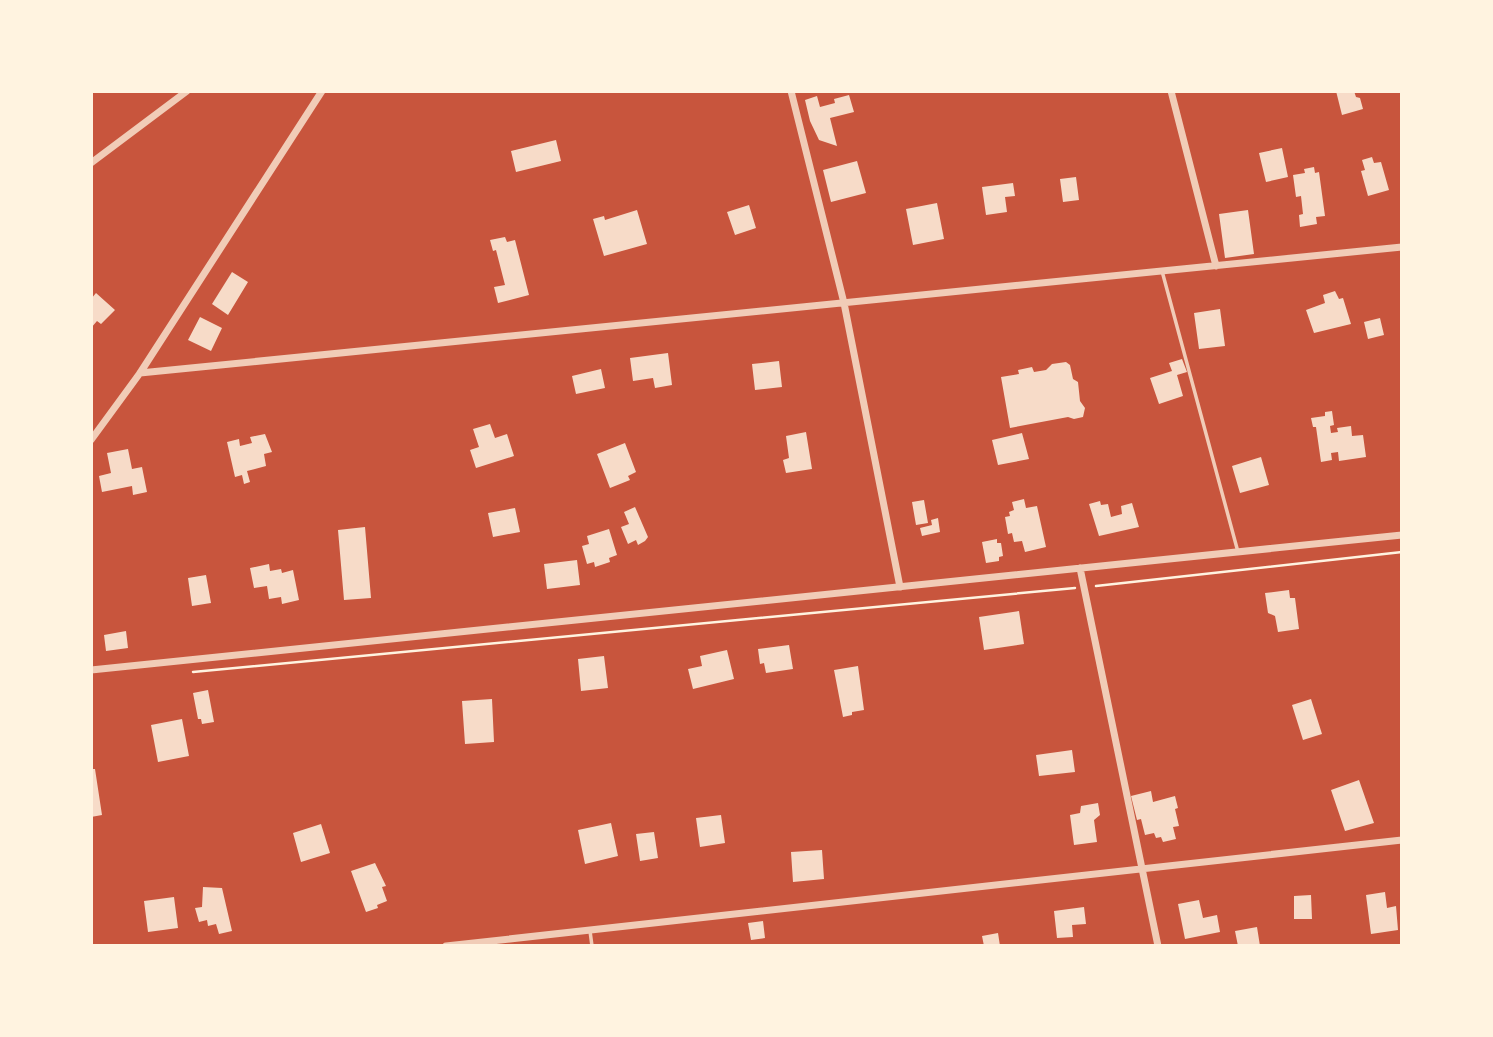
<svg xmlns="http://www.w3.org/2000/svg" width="1493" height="1037" viewBox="0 0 1493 1037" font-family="'PT Serif',serif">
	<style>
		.building { fill: #f7dbc8 }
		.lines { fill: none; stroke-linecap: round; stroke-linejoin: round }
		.path { stroke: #fff3e0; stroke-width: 2.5 }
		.service { stroke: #f1ccb7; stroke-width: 3.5 }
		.minor { stroke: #f1ccb7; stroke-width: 7 }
	</style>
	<rect width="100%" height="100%" fill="#c8553d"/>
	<path class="building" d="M1336 91H1354L1356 97 1360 98 1363 109 1342 115Z
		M849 95 854 112 830 118 837 146 819 140 810 121 805 100 817 96 820 107 835 103 834 99Z
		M556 140 561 161 516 172 511 151Z
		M1282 148 1288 177 1266 182 1259 153Z
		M1372 157 1374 163 1381 162 1389 190 1368 196 1361 171 1365 170 1362 160Z
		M857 161 866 193 831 202 823 170Z
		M1314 167 1315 173 1319 172 1325 216 1316 217 1317 224 1300 227 1299 215 1303 214 1301 196 1296 197 1293 175 1305 173 1304 169Z
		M1076 177 1079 200 1063 202 1060 179Z
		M1013 183 1015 196 1005 197 1007 212 986 215 982 187Z
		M937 203 944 239 913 245 906 209Z
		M749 205 756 228 735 235 727 212Z
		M637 210 647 244 604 256 593 219 604 216 605 220Z
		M1248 210 1254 254 1225 258 1219 214Z
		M505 237 507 242 515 240 529 295 498 303 494 287 505 285 496 250 493 251 490 240Z
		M232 272 248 282 228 315 212 304Z
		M1335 291 1339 299 1343 298 1351 324 1314 333 1306 310 1325 303 1323 295Z
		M96 293 115 310 101 324 97 321 91 328V299Z
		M1220 309 1225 346 1199 349 1194 313Z
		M200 317 222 328 211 351 188 340Z
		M1380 318 1384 335 1368 339 1364 322Z
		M668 353 672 385 655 388 653 378 633 381 630 358Z
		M1182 359 1187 372 1177 375 1183 396 1159 404 1150 378 1172 371 1169 363Z
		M779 361 782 387 755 390 752 364Z
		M1066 362 1070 365 1073 379 1078 382 1080 401 1085 408 1083 417 1074 419 1068 417 1010 428 1001 377 1019 374 1018 370 1032 367 1034 372 1046 370 1052 364Z
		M601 369 605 388 576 394 572 376Z
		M1332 411 1334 425 1330 426 1331 433 1338 432 1337 428 1351 426 1352 436 1363 435 1366 457 1339 461 1338 452 1331 453 1332 460 1321 462 1316 427H1313L1311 418 1325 416V412Z
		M490 424 495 438 507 434 514 456 476 468 470 450 479 447 473 429Z
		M806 432 812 469 786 473 783 460 789 458 786 436Z
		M1022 433 1029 459 998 465 992 440Z
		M265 434 272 452 264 454 266 466 247 471 250 482 244 484 242 475 235 477 227 442 239 439 240 446 252 443 250 437Z
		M625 443 636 472 628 476 630 480 610 488 597 454Z
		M128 449 132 469 142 467 147 492 133 495 132 486 102 492 99 476 111 473 107 453Z
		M1261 457 1269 485 1240 493 1232 466Z
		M1024 499 1026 508 1037 506 1046 547 1025 552 1022 541 1014 542 1012 533 1008 534 1005 517 1010 516 1009 512 1014 510 1012 502Z
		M924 500 928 523 916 525 912 502Z
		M1100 501 1101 505 1108 504 1111 517 1122 514 1121 506 1132 503 1139 527 1099 536 1089 504Z
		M635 507 648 537 645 541 638 545 636 540 628 544 621 527 629 524 624 512Z
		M515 508 520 532 493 537 488 513Z
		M938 518 940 532 922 536 920 528 932 525 931 520Z
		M365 527 371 598 344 600 338 530Z
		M609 529 617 555 609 558 610 562 595 567 594 562 587 564 582 546 589 544 587 536Z
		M997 539V543H1001L1003 556 999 557V561L986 563 982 542Z
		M577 560 580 585 547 589 544 564Z
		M269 564 270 571 281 569 282 573 293 570 299 600 282 604 281 597 269 599 267 586 254 588 250 568Z
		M206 575 211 603 192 606 188 578Z
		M1289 590 1290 598H1295L1299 629 1278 632 1275 616 1268 613 1265 593Z
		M1019 611 1024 644 984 650 979 617Z
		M126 631 128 648 106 651 104 635Z
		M789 645 793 669 766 673 764 663 760 664 758 649Z
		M727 650 734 679 693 689 688 669 702 666 700 656Z
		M604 656 608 688 581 691 578 659Z
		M858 666 864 710 852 712V715L843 717 834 670Z
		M208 690 214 722 202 724 201 719H198L193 693Z
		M492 699 494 742 465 744 462 701Z
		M1311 699 1322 734 1303 740 1292 705Z
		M182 719 189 756 158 762 151 725Z
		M1072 750 1075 772 1039 776 1036 755Z
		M91 769H95L102 815 91 817Z
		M1359 780 1374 823 1345 831 1331 790Z
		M1151 791 1153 802 1175 796 1178 808 1175 809 1179 826 1173 827 1176 839 1163 842 1161 837 1156 838 1154 833 1145 835 1141 819 1137 820 1131 796Z
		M1098 803 1100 815 1094 820 1097 842 1074 845 1070 815 1080 813 1081 806Z
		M721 815 725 843 700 847 696 818Z
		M611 823 618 856 585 864 578 830Z
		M321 824 330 853 301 862 293 833Z
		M654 832 658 858 640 861 636 834Z
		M822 850 824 879 793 882 791 852Z
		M375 863 386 886 382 887 387 901 377 905 378 908 366 912 351 871Z
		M203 887 222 888 232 931 219 934 216 924 208 926 207 920 199 922 195 908 202 907Z
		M1385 892 1387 908 1396 906 1398 930 1371 934 1366 895Z
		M1311 895 1312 919H1294V896Z
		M174 897 178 928 148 932 144 901Z
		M1199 900 1203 918 1217 915 1220 932 1185 939 1178 904Z
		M1084 907 1086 924 1072 925 1073 937 1057 938 1054 911Z
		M763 921 765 938 751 940 748 923Z
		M1257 927 1260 946H1238L1235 931Z
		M998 933 1000 946H984L982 936Z"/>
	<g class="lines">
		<path class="path" d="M1096 586 1402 552
			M193 672 1075 588"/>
		<path class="service" d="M1162 271 1238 552
			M590 931 592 946"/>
		<path class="minor" d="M791 91 844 303 900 587
			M1171 91 1216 266
			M91 163 187 91
			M140 373 1402 247
			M91 440 140 373 322 91
			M1080 568 1158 946
			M91 670 1402 535
			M446 946 1402 840"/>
	</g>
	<rect width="1493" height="1037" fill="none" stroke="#fff3e0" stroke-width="186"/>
</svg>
